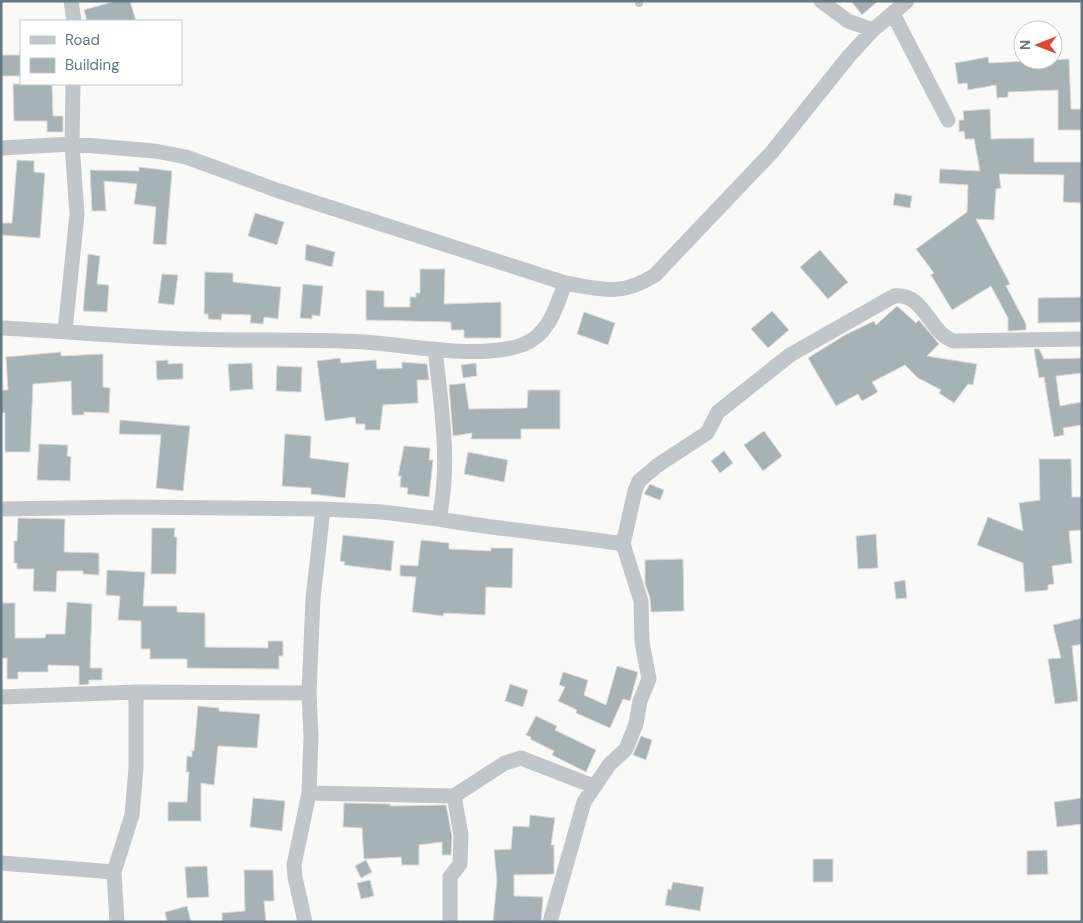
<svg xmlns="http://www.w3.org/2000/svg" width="1083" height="923" viewBox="0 0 1083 923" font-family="'DM Sans',sans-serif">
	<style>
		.building { fill: #a7b2b6; stroke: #dbdbd9 }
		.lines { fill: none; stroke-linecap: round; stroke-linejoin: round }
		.service { stroke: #c0c6c9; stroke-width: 8 }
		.minor { stroke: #c0c6c9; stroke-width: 15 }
	</style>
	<rect width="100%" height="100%" fill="#f9f9f7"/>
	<path class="building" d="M115 1H130L136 21H87L84 10Z
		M851 1H878L862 15Z
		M1 55H21V76H1Z
		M988 57 989 63 1069 59 1071 109H1082V130H1058V90L1008 92V97L997 98 996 85 968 90 967 83 958 84 955 63Z
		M13 84H52L53 116H63V132H47V121H14Z
		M990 109 991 139 1034 138V162H1082V203L1063 202 1064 175 999 174 1001 188 996 189 994 220 976 219 1010 284 1006 286 1026 324V330L1008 331V318L991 286 952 310 931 275 934 273 916 249 967 212 968 185 939 183 940 169 980 171 974 139H965L964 131 959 132V120H964L963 111Z
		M17 160 34 161V172L45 173 40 238 1 235V223H12Z
		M139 167 172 171 166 245 153 244 156 207 134 204 137 184 104 181 106 211H92L90 170 139 171Z
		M895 193 912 196 910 208 893 205Z
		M255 213 284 222 277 245 248 236Z
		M306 244 335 252 332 267 305 260Z
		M820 250 848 282 828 299 800 267Z
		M88 254 100 256 97 284 109 285 107 312 83 311Z
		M420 269H445L444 304 501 302V338H464V330H451V322L366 320V290L384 291V307H410V297H416V293H420Z
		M205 272 233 273V282L281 287 278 319 264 317 263 324 250 323 251 315 222 314 221 320 208 319V314H204Z
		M162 274 178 275 174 305 158 303Z
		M303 284 323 286 320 316 312 315V319L300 318Z
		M1082 297V322L1038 323V298Z
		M897 306 916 323 919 320 939 344 927 356 977 364 973 385 968 384 954 403 939 393 941 390 918 378 905 365 872 382 878 392 862 401 858 394 836 406 808 358 845 335 874 321 876 325Z
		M772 311 789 330 768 348 751 329Z
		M584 312 615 323 608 345 577 334Z
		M1034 349H1039L1044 359 1082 358V373L1056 376 1060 406 1082 402V425L1063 428 1064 435 1054 437 1044 377 1039 378Z
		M61 352V356L103 354V387L110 388 109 413 84 412V415H72L71 381 33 384 30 452H5V413H1V390H8L6 357Z
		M340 358 341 363 376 360 377 369 402 368V362L427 364 429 380H417L418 403 383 405 380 430H365V424H356L355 417 325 421 317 361Z
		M168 360V364L183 363V379L157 380 156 361Z
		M252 363 253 389 230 391 228 364Z
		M476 363 477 376 463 378 461 365Z
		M277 366 302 367 301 392 276 391Z
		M465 383 469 409 527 408 528 390H560V429H521V439H471L472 433 453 436 449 385Z
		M120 420 190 426 183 491 156 488 161 435 119 434Z
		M764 431 782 456 763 471 744 445Z
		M285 434 311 436 310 458 349 463 345 498 311 494V488L282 486Z
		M39 444 68 445 67 456 71 457 70 481 37 480Z
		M404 446 430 448 429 460H433L429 497 407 494 408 488 400 487 401 476H398Z
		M724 451 733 463 720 473 711 461Z
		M468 452 508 460 504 482 464 474Z
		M1039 459H1071L1072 497H1082V530L1069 531 1072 563 1052 566 1054 584 1048 585V590L1025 592 1023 563 977 545 988 517 1023 531 1019 503 1040 500Z
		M650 484 664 490 660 500 644 494Z
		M18 518 65 519 64 552 99 553V575L83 574V571H57L56 592 33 591 34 569H17V563H14V541H17Z
		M152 528H175L174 537H177L176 574H151Z
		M876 534 878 568 858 569 856 536Z
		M343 535 394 541 391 571 344 565 345 562 340 561Z
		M421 540 449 543V549L491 551V548H513L512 588 486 587 485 615 444 613 443 616 412 612 416 577 400 576V565L418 566Z
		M683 559 684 611 651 612 650 598 645 584V560Z
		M107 570 145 572 143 606H177V612L205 613V647L268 648V641H283V656H279V669L187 668V659H150V649H141V621L118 620 120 596 106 595Z
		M905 580 907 598 896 599 894 582Z
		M67 602 92 604 90 668H102V680H89V684L79 685V666L48 665V672H18V679H7V658H1V603H15V638H45L46 634H65Z
		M1082 618V644L1072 646 1078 701 1055 704 1048 659 1061 658 1053 625Z
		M617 666 638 672 630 701 623 699 610 728 576 713 577 710 558 701 565 687 559 685 563 672 588 680 584 695 606 705Z
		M510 684 528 690 523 707 505 701Z
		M198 706 219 708V711L260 714 257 748 218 746 214 785 201 783V821H168V802H187L189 772H186L187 756 192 757V750L194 751Z
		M536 716 557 726 555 730 596 750 586 772 552 755 554 751 530 739 531 737 526 735Z
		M641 736 652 740 646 760 633 755Z
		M253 798 285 801 282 831 250 827Z
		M1082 798V824L1057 827 1054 802Z
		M344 803 390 804V806L446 805 452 836 451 855H442V842L419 845V865H402L401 857 364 859 362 828 343 827Z
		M530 815 555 818 551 845H554V874L514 875V896L543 897 541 922 493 921 497 881 494 850 511 849 513 826 529 827Z
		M1047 850 1048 874 1027 875V851Z
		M813 859H833V882H813Z
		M366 860 372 872 361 878 355 866Z
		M207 866 209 897 187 898 185 867Z
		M244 870H273L274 901H264L266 922H222V913L245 911Z
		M370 880 374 896 361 899 357 883Z
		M673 882 704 887 700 911 665 905 668 889 671 890Z
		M187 906 191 922H167L165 912Z"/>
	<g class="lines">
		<path class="service" d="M639 3V1"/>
		<path class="minor" d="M71 1 74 21
			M821 1 848 21 873 30
			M893 14 948 120
			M1 148 72 144 155 151 186 157 279 191 565 283C602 289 621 297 655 275L772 152 849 56 873 30 907 1
			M1 328C64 331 127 337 190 339 248 341 306 339 364 342 410 345 479 360 522 345 549 335 556 308 565 283
			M65 331 77 214 72 144 73 84
			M1 509 127 507 323 509
			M439 519C500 530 562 534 623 544L641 601 642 642 649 679 640 701 636 724 626 749 609 765 584 802 550 922
			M623 544 635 491 639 481 658 465 707 433 718 412 790 355 894 296C925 292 929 334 954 341L1082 339
			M1 697 136 692
			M309 793 454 796 505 763 521 758 593 786
			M1 863 114 872
			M117 922 114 872 132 815 136 768V692L309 693 313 599 323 509 382 512 439 519C451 463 441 405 435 349
			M305 922 295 877 294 865 309 793 311 737 309 693
			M450 922V877L460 864 461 835 454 796"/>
	</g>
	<rect width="1083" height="923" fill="none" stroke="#657881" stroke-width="5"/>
	<rect x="20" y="20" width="162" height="65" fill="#ffffff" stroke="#c1c9cd"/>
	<rect x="30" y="36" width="25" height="8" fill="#c0c6c9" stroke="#c1c9cd"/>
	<text x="65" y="45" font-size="15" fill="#657881">Road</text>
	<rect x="30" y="58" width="25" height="15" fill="#a7b2b6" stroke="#c1c9cd"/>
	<text x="65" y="70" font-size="15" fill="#657881">Building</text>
	<g transform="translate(1038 45) rotate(270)"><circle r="24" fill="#ffffff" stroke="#c1c9cd"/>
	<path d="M0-4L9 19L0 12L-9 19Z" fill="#e04630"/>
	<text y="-8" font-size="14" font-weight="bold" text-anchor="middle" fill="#657881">N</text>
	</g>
</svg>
